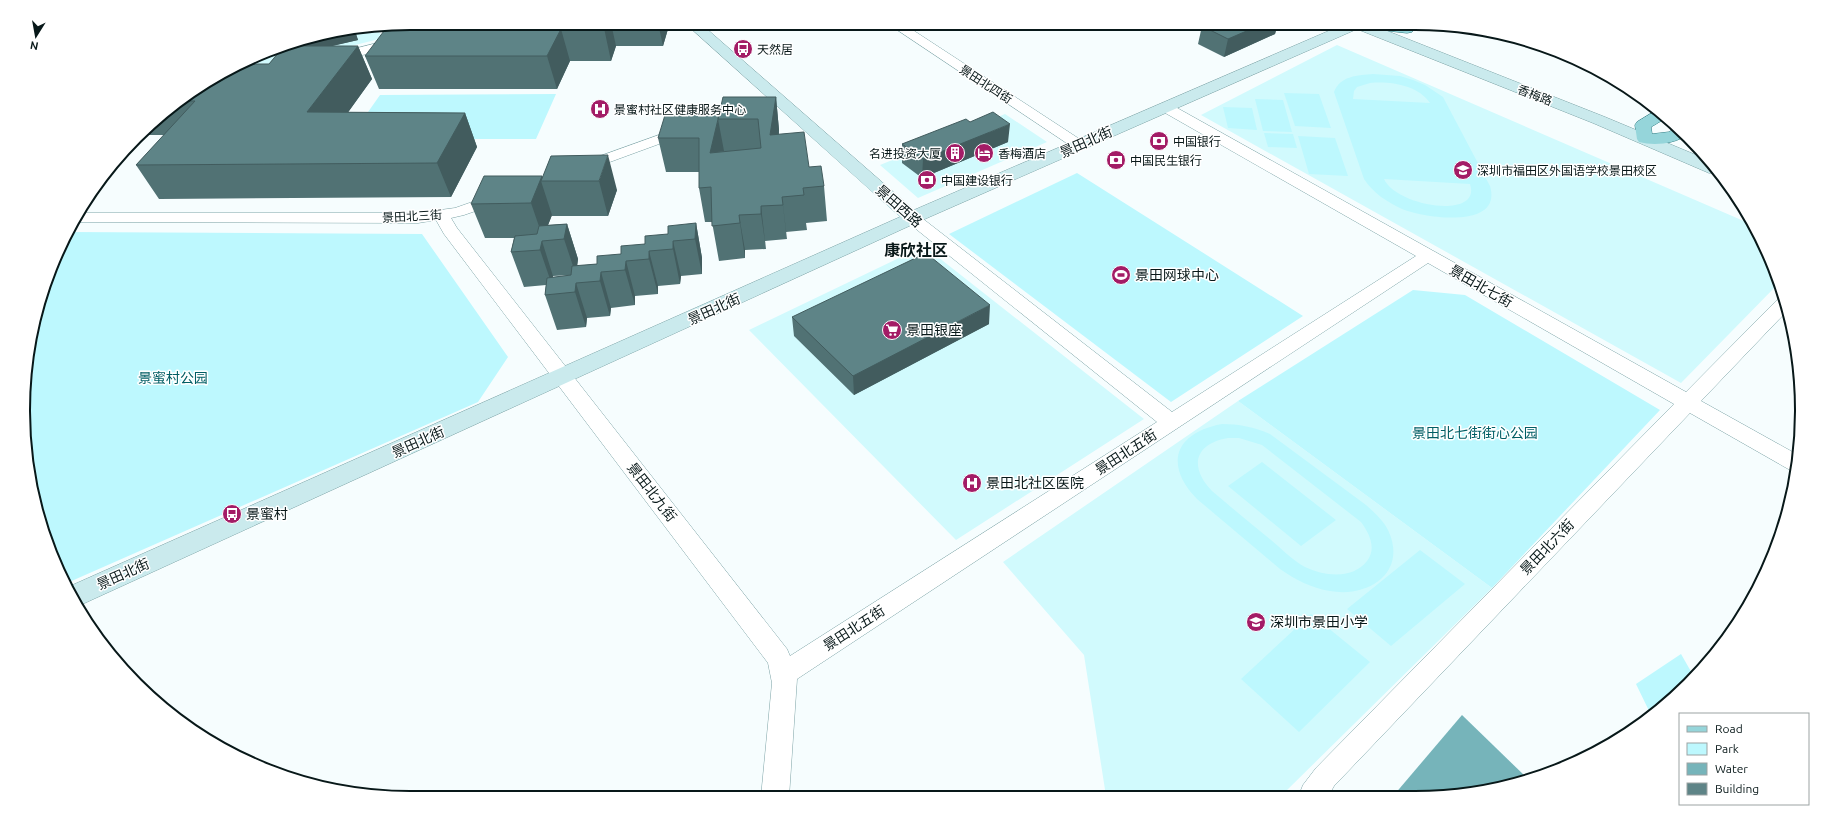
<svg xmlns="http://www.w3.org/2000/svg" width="1825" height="821" viewBox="0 0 1825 821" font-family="Ubuntu,'Noto Sans SC',sans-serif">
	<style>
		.built { fill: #d1fafd }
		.green { fill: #bdf8fe; fill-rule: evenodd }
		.water { fill: #76b4ba }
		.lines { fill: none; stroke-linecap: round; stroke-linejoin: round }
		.street-casing { stroke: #7ca3a6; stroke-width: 1 }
		.secondary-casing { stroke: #7ca3a6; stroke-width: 1 }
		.primary-casing { stroke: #368187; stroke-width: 1 }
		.street { fill: #fff; fill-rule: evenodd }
		.secondary { fill: #caeaed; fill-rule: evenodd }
		.primary { fill: #95d5da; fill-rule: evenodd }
		.wall { fill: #517274; fill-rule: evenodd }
		.shaded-wall { fill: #425c5e }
		.building { fill: #5e8487; stroke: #425c5e }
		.labels { text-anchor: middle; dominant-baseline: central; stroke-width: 3; stroke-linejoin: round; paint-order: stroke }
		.far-poi-label { font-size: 12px; fill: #081819; stroke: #fff; text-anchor: start }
		.far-street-label { font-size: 12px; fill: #081819; stroke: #fff }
		.street-label { font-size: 14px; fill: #081819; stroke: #fff }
		.poi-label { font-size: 14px; fill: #081819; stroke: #fff; text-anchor: start }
		.park-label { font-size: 14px; fill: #005e65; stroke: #fff }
		.quarter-label { font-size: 16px; font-weight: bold; fill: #081819; stroke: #fff }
		.rim { fill: none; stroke: #081819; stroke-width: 2 }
	</style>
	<rect width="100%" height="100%" fill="#f6fdfe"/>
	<path class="built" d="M377 29 383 38 252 71 248 61 286 44Z
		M1337 45 1753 225 1772 262 1779 283 1681 383 1201 115Z
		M1005 114 1047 142 918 198 880 165Z
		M924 246 1144 419 956 540 749 330Z
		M1238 401 1492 588 1282 795 1106 796 1084 655 1003 562Z"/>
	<path class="green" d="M1373 74 1400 76 1413 80 1425 85 1443 97 1490 186C1503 230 1424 218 1402 209 1387 202 1373 193 1364 179L1334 92C1340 76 1358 75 1373 74ZM1370 83C1390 81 1418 85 1430 103L1353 99 1354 91 1357 87ZM1384 179 1470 184C1482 220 1397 207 1384 179Z
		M1284 93 1319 94 1331 128 1295 126Z
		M556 94 536 139H349L380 95Z
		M1255 99 1283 100 1292 132 1263 131Z
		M1223 107 1252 108 1257 130 1228 128Z
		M1264 133 1293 134 1297 148 1268 147Z
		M1298 136 1335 138 1348 176 1309 174Z
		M1077 173 1303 316 1171 402 949 234Z
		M69 232 422 234 508 357 478 402 67 583 30 486 23 410 30 335Z
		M1413 290 1465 295 1660 410 1492 588 1238 401Z
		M1222 424C1239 424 1254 427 1270 434L1366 505C1374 512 1383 520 1388 530 1408 572 1369 598 1330 591 1311 588 1296 580 1280 569L1197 499C1164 465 1174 433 1222 424ZM1228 438H1239L1262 445 1361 522C1369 533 1377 548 1367 561 1352 580 1324 576 1305 567 1292 560 1282 549 1271 540 1251 524 1232 508 1212 491 1189 467 1194 444 1228 438Z
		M1262 462 1336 520 1301 546 1228 486Z
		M1420 550 1465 584 1391 646 1347 609Z
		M1311 614 1370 662 1299 732 1241 679Z
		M1681 654 1693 675 1652 717 1636 684Z"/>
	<path class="water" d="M1462 715 1527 778 1465 795H1394Z"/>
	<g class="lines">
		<g class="street-casing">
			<path id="street" d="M887 23H902L1084 142 1087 145 1084 148 1079 150 1074 148Z
				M397 38 402 39 404 42 402 45 335 62 330 61 328 58 330 55Z
				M1165 103 1170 104 1686 392 1779 298 1783 297 1787 311 1701 401 1798 455 1796 472 1790 470 1690 413 1334 786 1329 795H1299L1303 785 1316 768 1674 404 1428 263 797 679 789 797H761L772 683 768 663 444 234 436 220 418 223 73 222 77 213H418L455 208 498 193 504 195 506 198 504 201 464 215 451 218 457 228 787 649 790 656 1157 422 906 221 904 218 906 215 912 213 918 215 1172 412 1416 256 1160 110 1158 107 1160 104Z
				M684 126 689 127 691 130 689 133 588 170 583 172 578 170 575 167 578 164Z"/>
		</g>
		<g class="secondary-casing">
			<path id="secondary" d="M685 23H700L914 210 1347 23H1367L1605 117 1708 160 1719 173H1709L1593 123 1357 29 918 222 76 607 68 587 900 217Z"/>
		</g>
		<g class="primary-casing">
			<path id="primary" d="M1347 23H1392L1412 26 1414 29 1412 32 1407 33 1354 27 1349 26Z
				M1657 110 1666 118 1651 127 1652 134 1669 132 1677 127 1687 135C1674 144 1654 146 1639 142L1637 139 1635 125 1637 122Z"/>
		</g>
		<use href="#street" class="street"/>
		<use href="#secondary" class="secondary"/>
		<use href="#primary" class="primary"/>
	</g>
	<path class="wall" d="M410 23H667L668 29 663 46H616L611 61H570L557 89H379L365 56Z
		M1199 23H1278L1275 34 1224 57 1198 44 1202 26 1203 25Z
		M368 30 356 34 358 40 331 46H358L372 79 348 112 465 113 477 147 451 197 159 199 136 165 164 135H145L128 153H123L155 119 217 75 269 64 281 50 272 52 271 50 286 44Z
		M776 97 779 130V134L809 167 824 186 827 221 806 223 807 230 786 232 787 239 765 241 766 249 745 250V258L719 261 712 222H705L699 188V172H666L658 138 719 115Z
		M970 122 1008 142 922 178 902 163V144Z
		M551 156 617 190 608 216H552V215L548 225 567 224 578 259 577 266 597 264 668 234 696 223 702 258V274L681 276 680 284 658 286V294L635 296V305L611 308 610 316 587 318 586 327 557 330 545 295 546 285 524 287 511 252 514 238H485L471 204 542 176 543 177ZM571 275 553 277V276Z
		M792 317 989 324 854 395 794 336Z"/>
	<path class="shaded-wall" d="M606 23H611L616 46 611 61 604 28Z
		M658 23H667L668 29 663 46Z
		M1265 23H1278L1275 34 1224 57 1228 39Z
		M561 29 570 61 557 89 547 56Z
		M368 30 356 34 358 40 286 57 281 46 286 44Z
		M280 46 281 50 272 52 271 50Z
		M358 46 372 79 324 146 307 112Z
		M776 97 779 130 774 169 770 135Z
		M465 113 477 147 451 197 437 163Z
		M719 115 718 119 724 151 710 153Z
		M1010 124 1008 142 922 178 923 159Z
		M143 132 145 135 128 153 126 151Z
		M608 155 617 190 608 216 599 181Z
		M542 176 544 181H541L552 215 543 238 531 203Z
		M782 197 786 232 787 239 783 205Z
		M761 206 765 241 766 249 761 214Z
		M739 215 745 250V258L740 223Z
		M696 223 702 258V274L695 239Z
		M567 224 578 259 576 275 564 239Z
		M542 241 553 276 552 285 540 250Z
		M673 241 681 276 680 284 673 249Z
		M649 251 658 286V294L649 259Z
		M626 261 635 296V305L625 270Z
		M601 272 611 308 610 316 600 281Z
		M576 283 587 318 586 327 575 292Z
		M990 305 989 324 854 395 853 376Z"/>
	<path class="building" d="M410 23H606L604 28 561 29 547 56H365L387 27Z
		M1209 23H1265L1228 39 1202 26Z
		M284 46H358L307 112 465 113 437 163 136 165 195 101H180L217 75 241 64H269Z
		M723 97H776L770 135 804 132 809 167 821 166 824 186 803 188 804 195 782 197 783 205 761 206V214L739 215 740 223 712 226 711 187 699 188V138H658L665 115H719L710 153 761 148 758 119H718Z
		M993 112 1010 124 923 159 902 144 966 119 970 122Z
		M608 155 599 181H541L551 156Z
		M484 176H542L531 203 471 204Z
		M696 223 695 239 673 241V249L649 251V259L626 261 625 270 601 272 600 281 576 283 575 292 545 295 547 278 571 275 572 266 597 264V256L621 254V246L645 244V236L668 234V226Z
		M567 224 564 239 542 241 540 250 511 252 515 236 537 234 539 226Z
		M926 253 990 305 853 376 792 317Z"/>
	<defs>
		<g id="bus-disc" transform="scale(1)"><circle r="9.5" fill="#a31c66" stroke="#fff"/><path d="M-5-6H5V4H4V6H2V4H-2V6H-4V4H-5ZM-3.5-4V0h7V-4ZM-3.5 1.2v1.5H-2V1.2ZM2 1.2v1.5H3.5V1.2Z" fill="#fff"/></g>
		<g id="hospital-disc" transform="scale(1)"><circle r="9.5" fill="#a31c66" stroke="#fff"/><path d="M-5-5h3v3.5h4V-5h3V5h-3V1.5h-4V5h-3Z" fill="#fff"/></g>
		<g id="bank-disc" transform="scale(1)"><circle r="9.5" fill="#a31c66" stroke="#fff"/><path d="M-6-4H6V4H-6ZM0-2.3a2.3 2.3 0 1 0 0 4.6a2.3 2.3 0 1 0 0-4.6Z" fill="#fff"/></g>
		<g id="building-disc" transform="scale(1)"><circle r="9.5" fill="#a31c66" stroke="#fff"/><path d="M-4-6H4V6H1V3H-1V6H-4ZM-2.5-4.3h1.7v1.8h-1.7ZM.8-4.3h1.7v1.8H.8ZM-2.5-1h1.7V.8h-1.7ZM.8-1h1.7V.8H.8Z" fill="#fff"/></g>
		<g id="hotel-disc" transform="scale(1)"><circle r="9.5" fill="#a31c66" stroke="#fff"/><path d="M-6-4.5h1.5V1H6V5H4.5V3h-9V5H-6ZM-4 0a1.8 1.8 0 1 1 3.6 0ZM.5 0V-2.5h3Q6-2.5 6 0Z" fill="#fff"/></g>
		<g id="school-disc" transform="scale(1)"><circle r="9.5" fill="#a31c66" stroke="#fff"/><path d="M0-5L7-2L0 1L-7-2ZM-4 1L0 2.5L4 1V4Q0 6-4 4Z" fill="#fff"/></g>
		<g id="stadium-disc" transform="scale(1)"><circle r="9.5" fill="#a31c66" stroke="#fff"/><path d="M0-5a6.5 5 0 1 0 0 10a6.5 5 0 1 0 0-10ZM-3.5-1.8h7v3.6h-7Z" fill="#fff"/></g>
		<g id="supermarket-disc" transform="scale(1)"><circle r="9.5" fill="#a31c66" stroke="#fff"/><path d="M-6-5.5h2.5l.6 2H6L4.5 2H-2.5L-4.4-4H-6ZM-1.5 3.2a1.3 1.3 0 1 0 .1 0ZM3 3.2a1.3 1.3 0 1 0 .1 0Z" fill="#fff"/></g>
	</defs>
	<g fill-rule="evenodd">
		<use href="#bus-disc" x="743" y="49"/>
		<use href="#hospital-disc" x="600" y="109"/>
		<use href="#bank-disc" x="1159" y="141"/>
		<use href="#building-disc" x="955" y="153"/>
		<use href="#hotel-disc" x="984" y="153"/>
		<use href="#bank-disc" x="1116" y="160"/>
		<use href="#school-disc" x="1463" y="170"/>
		<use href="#bank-disc" x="927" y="180"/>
		<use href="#stadium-disc" x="1121" y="275"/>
		<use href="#supermarket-disc" x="892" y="330"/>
		<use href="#hospital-disc" x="972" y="483"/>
		<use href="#bus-disc" x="232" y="514"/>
		<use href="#school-disc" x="1256" y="622"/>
	</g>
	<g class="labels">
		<g class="far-poi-label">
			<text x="757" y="49">天然居</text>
			<text x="614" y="109">景蜜村社区健康服务中心</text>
			<text x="1173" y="141">中国银行</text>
			<text x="941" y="153" text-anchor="end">名进投资大厦</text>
			<text x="998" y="153">香梅酒店</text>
			<text x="1130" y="160">中国民生银行</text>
			<text x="1477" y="170">深圳市福田区外国语学校景田校区</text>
			<text x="941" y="180">中国建设银行</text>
		</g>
		<g class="far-street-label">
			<text transform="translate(986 84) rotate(33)">景田北四街</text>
			<text transform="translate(1535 95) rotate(21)">香梅路</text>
			<text transform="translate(412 216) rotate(-3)">景田北三街</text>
		</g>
		<g class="street-label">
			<text transform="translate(1086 142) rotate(-24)">景田北街</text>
			<text transform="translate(899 206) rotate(41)">景田西路</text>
			<text transform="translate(1481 286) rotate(30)">景田北七街</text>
			<text transform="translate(714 309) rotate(-24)">景田北街</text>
			<text transform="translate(418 442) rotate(-24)">景田北街</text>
			<text transform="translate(1126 452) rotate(-33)">景田北五街</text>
			<text transform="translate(652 492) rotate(52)">景田北九街</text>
			<text transform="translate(1547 547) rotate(-46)">景田北六街</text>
			<text transform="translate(123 574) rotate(-24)">景田北街</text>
			<text transform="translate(854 628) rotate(-33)">景田北五街</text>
		</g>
		<g class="poi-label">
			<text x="1135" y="275">景田网球中心</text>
			<text x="906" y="330">景田银座</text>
			<text x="986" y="483">景田北社区医院</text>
			<text x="246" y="514">景蜜村</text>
			<text x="1270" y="622">深圳市景田小学</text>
		</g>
		<g class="park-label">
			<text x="173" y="378">景蜜村公园</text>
			<text x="1475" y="433">景田北七街街心公园</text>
		</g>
		<g class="quarter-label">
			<text x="916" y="250">康欣社区</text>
		</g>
	</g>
	<path d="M0 0H1825V821H0ZM410 30H1415A380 380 0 0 1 1795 410V411A380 380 0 0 1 1415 791H410A380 380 0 0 1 30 411V410A380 380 0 0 1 410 30Z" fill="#fff" fill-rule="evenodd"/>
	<path class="rim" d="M410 30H1415A380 380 0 0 1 1795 410V411A380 380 0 0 1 1415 791H410A380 380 0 0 1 30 411V410A380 380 0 0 1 410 30Z"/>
	<rect x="1679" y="713" width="130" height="92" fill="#ffffff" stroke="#9ca3a3"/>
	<rect x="1687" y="726" width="20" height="6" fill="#95d5da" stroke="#9ca3a3"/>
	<text x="1715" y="733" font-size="12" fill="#081819">Road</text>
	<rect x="1687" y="743" width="20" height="12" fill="#bdf8fe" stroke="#9ca3a3"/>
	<text x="1715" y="753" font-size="12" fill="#081819">Park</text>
	<rect x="1687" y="763" width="20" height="12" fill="#76b4ba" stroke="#9ca3a3"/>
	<text x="1715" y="773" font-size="12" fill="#081819">Water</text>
	<rect x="1687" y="783" width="20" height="12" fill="#5e8487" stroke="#9ca3a3"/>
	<text x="1715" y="793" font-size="12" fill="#081819">Building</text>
	<g transform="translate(36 36) rotate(191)" stroke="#ffffff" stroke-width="3" paint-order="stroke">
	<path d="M0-3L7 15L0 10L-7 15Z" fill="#081819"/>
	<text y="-6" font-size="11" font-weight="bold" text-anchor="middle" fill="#081819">N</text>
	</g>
</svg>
